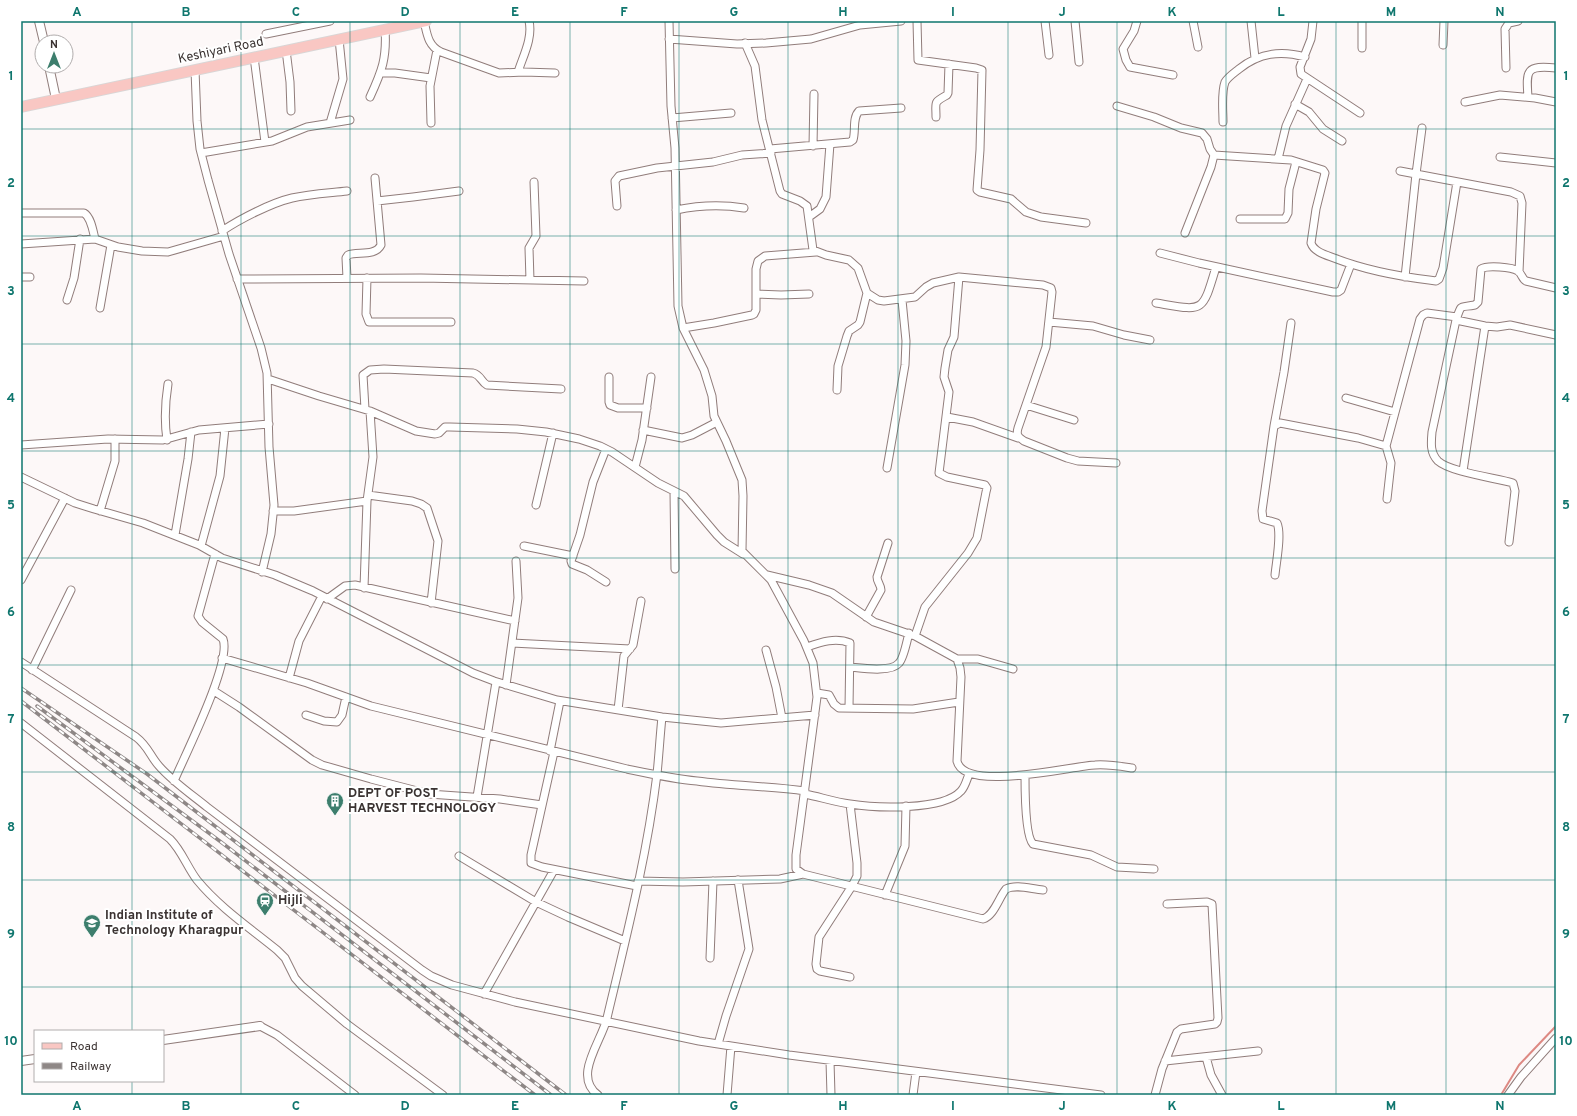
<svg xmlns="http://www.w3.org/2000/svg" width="1577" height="1116" viewBox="0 0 1577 1116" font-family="Overpass,sans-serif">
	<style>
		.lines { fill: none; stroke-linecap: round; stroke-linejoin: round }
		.stream { stroke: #dd8983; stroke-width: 2 }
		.minor-casing { stroke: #917d7b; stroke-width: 9 }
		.tertiary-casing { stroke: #917d7b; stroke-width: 10 }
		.primary-casing { stroke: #d8d6d6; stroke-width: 12 }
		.minor { stroke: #fff; stroke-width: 7 }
		.tertiary { stroke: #fff; stroke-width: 8 }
		.primary { stroke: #f9c7c3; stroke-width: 10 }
		.rail-casing { stroke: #8e8786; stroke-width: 3.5 }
		.rail { stroke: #fff; stroke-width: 2; stroke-dasharray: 6; stroke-linecap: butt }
		.grid { fill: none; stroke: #0f766e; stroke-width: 1; stroke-opacity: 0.55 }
		.labels { text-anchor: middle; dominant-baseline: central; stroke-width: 4; stroke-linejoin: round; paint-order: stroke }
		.street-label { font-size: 13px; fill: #3b3332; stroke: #fff }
		.poi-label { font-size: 13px; font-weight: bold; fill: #3b3332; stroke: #fff; text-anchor: start }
		.neatline { fill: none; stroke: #0f766e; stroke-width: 1.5 }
		.grid-label { font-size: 13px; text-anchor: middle; font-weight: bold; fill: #0f766e }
	</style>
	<rect width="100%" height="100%" fill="#fdf8f8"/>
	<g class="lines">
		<path class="stream" d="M1501 1095 1519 1065 1556 1026"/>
		<g class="minor-casing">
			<path id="minor" d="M424 21C427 34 428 46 441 52L499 73 524 72 555 73
				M669 21 671 106 675 148 678 306 683 328 704 370 712 396 714 416 726 441 742 480 743 496 742 551 771 580 804 641 813 663 817 697 796 855V869L803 874 983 919C994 916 999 897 1006 889 1016 884 1031 889 1043 890
				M917 21 918 60 976 68 982 70 980 150 977 190 980 192 1011 199 1026 212 1041 217 1086 223
				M1045 21 1049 55
				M1075 21 1079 62
				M1137 21 1134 31 1123 49 1126 60 1130 67 1173 75
				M1193 21 1198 47
				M1251 21 1255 58
				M1313 21 1311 39 1300 67 1301 74 1360 113
				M1362 21V48
				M266 34 330 21
				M669 39 737 44 766 43 811 39 860 25 901 21
				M745 43 755 66 762 120 780 191 782 194 800 201 807 206 813 250 826 255 849 260 858 268 867 293 878 300 884 301 915 297 926 287 933 283 959 277 1043 285 1051 288 1052 292 1046 347 1018 428C1016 435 1018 437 1024 441L1067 458 1078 461 1116 463
				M1443 45 1444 21
				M286 50 290 82 291 111
				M254 57 265 142
				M1506 68 1505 29 1509 23 1518 21
				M195 70 197 121 200 149 208 180 229 254 261 348 267 373 269 447 274 505 271 534 262 572
				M518 72C523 56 533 38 529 21
				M381 73H395L431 78
				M370 97C382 71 387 58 385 29
				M1528 97C1526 70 1526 65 1556 68
				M1465 102 1500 95 1535 98 1556 102
				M1295 104 1309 112 1323 129 1342 141
				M1117 106 1154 117 1181 128 1202 133 1207 139 1210 149 1214 155 1291 160 1323 170 1325 173 1316 209 1311 243C1314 252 1326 255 1334 258 1365 270 1396 276 1429 280L1436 281 1439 279 1443 268 1457 182
				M936 117C936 101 933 103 947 95L948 93 949 64
				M672 118 731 113
				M1223 122C1223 110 1221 93 1225 82 1228 77 1234 73 1239 69 1259 53 1280 50 1305 57
				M330 123 343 79 339 39
				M431 123 430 86 437 50
				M813 146 814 94
				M770 149 850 142 853 140C856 131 852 118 859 111L901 108
				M201 153 272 141 307 127 350 120
				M1500 157 1556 163
				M1278 159 1286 126 1307 79
				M1400 171 1511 192 1520 196 1522 203 1519 272
				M377 201 413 197 459 191
				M617 206 615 181 619 176 657 168 713 162 742 155 771 153
				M676 210C700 205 720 204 744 208
				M21 213H84C91 217 93 231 95 239
				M809 217 820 209 826 197 830 144
				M1240 219H1285L1288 213 1289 189 1296 162
				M222 231C240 219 271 203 292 198 309 194 329 193 347 191
				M1185 233 1211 167 1214 155
				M21 244 95 239 118 247 142 251 168 252 224 236
				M1160 253 1199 263 1333 292H1338L1341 290 1351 264
				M21 277H30
				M1405 277 1416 174 1422 128
				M347 278 346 258 348 255C357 251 375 257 381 245L375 178
				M367 278 366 314 369 322H451
				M237 279 421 278 584 281
				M530 280 529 248 536 236 534 182
				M756 294 781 295 809 294
				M67 300 74 278 80 239
				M1156 303C1204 311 1202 314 1216 267
				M100 308 111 245
				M1456 320 1485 326 1497 327 1510 325 1556 335
				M1049 322 1093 326 1124 335 1150 340
				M683 328 714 323 752 315 754 314 756 310V269L758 261 765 256 816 252
				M609 377V402L610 405 618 408H647
				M268 379 319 396 370 411 416 431 435 434 439 433 445 427H450L517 429 546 432 579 439 600 446 612 452 658 483 684 496 717 535 724 542 743 554
				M837 390 838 366 847 336 849 331 858 325 860 322 867 293
				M1346 398 1395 412
				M1026 405 1074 420
				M365 409 363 375 370 370 384 369 473 373C481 375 481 382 487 385L561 389
				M947 417 973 422 1018 438
				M1274 426 1284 372 1291 323
				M643 430 682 438 692 435 717 422
				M167 440C164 420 165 403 168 384
				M21 445 108 439 163 440 199 430 269 424
				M635 467 642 440 651 377
				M887 468 905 365 906 341 902 300
				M1463 471 1485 326
				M21 477 75 503 94 509 143 523 199 545 222 558 275 575 313 591 473 673 494 681 557 700 662 717 721 723 815 715
				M674 491 675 569
				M368 495 412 501 421 504 427 508 438 541 431 603
				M1387 499 1391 463 1386 446 1420 319 1423 315 1427 313 1457 317
				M536 505 553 433
				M100 511 115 461V439
				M273 511H294L367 501
				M175 535 188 459 191 432
				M1509 542 1515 491 1513 483C1496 478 1450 472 1438 461 1430 453 1431 443 1432 432L1456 320C1462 303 1459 308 1475 305L1478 302 1481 269C1487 265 1512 267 1518 271 1522 274 1522 279 1526 281L1556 288
				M201 546 220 476 225 428
				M524 546 573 556
				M767 575 809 585 832 593 874 622 915 636 957 659 960 668 961 677 957 761C964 793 1071 766 1095 765 1107 764 1119 766 1132 768
				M1275 575C1276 563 1282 534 1277 523L1263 519 1262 511 1274 426 1280 423 1358 438 1386 446
				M21 580 65 498
				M606 582 587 570 572 564 571 561 580 535 593 482 606 449
				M364 588 367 501 373 457 370 411
				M327 599 345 586 355 585 515 621
				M866 617 881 590C881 585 877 582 877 577L888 543
				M915 636 925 607 968 553 977 538 986 492 987 488 985 485 947 477 939 473 949 392 944 377 945 368 948 350 954 337 959 277
				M512 643 630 649
				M807 647C821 642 836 637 850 643L849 708
				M766 650 776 687 782 718
				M222 658 307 683 371 706 627 769C651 774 674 779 697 781 733 786 769 786 805 791
				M957 659H978L1013 669
				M21 662 136 737C148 746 150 756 159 766 173 782 191 794 207 807L422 970 431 976 452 985 515 1002 699 1041 789 1055 1101 1095
				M850 667C861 668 891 673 899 663 904 658 907 640 909 633
				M32 670 71 590
				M289 678 299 641 322 596
				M506 685 518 598 516 561
				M214 691 239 707 312 760 322 765 371 779 429 794 500 799 542 805
				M817 693 829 695 834 704 839 708 913 709 959 702
				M618 710 624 656 633 645 641 601
				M306 715 324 721 337 722 342 715 346 697
				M21 723 170 839C182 851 187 867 197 880 219 907 250 928 277 950L285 958 295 978 302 986 347 1024 443 1095
				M550 751 560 701
				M554 752 531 855V863L542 867 637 886
				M1025 775C1025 788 1025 836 1033 844L1091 855 1117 867 1154 869
				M174 781C185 755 232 662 223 639L202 622 198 616 215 554
				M805 794C820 797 835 802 850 804 875 808 943 811 961 791 965 787 967 779 969 774
				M477 797 496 682
				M459 856 536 902 568 917 625 941
				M638 881 683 882 780 879 803 874
				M885 895 905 846 906 806
				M710 958 713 881
				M850 977 820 971 817 969 816 964 819 937 852 886 857 876V863L850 804
				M484 994 554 870
				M260 1026 277 1035 355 1095
				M718 1044 726 1016 749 949 738 880
				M1206 1057 1211 1075 1222 1095
				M830 1061 831 1095
				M1165 1061 1258 1051
				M598 1095C572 1076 602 1041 607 1018 626 938 647 856 657 774 659 755 660 736 662 717
				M727 1095 731 1046
				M913 1095 916 1072
				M1155 1095 1162 1069 1177 1032 1181 1029 1215 1024 1217 1022 1218 1018 1212 904 1207 902 1167 904
				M1508 1095 1521 1077 1556 1038"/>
		</g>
		<g class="tertiary-casing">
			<path id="tertiary" d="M39 21 44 42
				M49 66 56 99
				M163 1040 260 1026
				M21 1061 35 1059"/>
		</g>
		<g class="primary-casing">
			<path id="primary" d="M21 107 426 21"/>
		</g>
		<use href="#minor" class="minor"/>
		<use href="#tertiary" class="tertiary"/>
		<use href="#primary" class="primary"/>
		<g class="rail-casing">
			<path id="rail" d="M21 688 147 774 566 1095
				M21 701 535 1095
				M37 706 221 842 551 1095"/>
		</g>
		<use href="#rail" class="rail"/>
	</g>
	<path class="grid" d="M132 21V1031M241 21V1095M350 21V1095M460 21V1095M570 21V1095M679 21V1095M788 21V1095M898 21V1095M1008 21V1095M1117 21V1095M1226 21V1095M1336 21V1095M1446 21V1095M21 129H1556M21 236H1556M21 344H1556M21 451H1556M21 558H1556M21 665H1556M21 772H1556M21 880H1556M21 987H1556M132 1081V1095"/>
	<defs>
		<g id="building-pin" transform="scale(0.9)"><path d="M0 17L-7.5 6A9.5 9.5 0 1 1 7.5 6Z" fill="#3d7e6d" stroke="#fff"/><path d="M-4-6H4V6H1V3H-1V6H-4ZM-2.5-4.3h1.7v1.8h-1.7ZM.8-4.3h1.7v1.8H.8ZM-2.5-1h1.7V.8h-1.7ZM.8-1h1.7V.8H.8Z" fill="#fff"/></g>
		<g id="station-pin" transform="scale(0.9)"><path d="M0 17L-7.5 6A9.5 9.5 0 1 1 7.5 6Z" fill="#3d7e6d" stroke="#fff"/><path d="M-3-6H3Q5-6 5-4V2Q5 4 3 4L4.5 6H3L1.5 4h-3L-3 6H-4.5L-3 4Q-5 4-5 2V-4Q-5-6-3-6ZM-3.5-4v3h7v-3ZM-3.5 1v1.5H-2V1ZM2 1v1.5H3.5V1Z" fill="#fff"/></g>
		<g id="university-pin" transform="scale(0.9)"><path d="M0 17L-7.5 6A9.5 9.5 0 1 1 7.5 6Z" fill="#3d7e6d" stroke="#fff"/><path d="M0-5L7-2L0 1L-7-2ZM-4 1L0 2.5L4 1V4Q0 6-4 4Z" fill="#fff"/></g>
	</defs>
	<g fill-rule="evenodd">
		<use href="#building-pin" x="335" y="801"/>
		<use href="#station-pin" x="265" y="901"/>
		<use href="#university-pin" x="92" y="923"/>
	</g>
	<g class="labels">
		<g class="street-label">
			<text transform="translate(221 51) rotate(-12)">Keshiyari Road</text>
		</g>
		<g class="poi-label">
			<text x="348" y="794">DEPT OF POST<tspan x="348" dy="15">HARVEST TECHNOLOGY</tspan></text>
			<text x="278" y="901">Hijli</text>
			<text x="105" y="916">Indian Institute of<tspan x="105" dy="15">Technology Kharagpur</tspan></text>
		</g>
	</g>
	<rect width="1577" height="1116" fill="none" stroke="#ffffff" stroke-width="44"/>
	<rect x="34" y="1030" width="130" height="52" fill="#ffffff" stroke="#b1adad"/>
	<rect x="42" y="1043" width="20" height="6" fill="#f9c7c3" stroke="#b1adad"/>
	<text x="70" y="1050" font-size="12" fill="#3b3332">Road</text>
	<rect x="42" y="1063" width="20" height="6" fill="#8e8786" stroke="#b1adad"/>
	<text x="70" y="1070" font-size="12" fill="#3b3332">Railway</text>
	<g transform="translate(54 54)"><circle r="19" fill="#ffffff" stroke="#b1adad"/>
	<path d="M0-3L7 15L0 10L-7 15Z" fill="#3d7e6d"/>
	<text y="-6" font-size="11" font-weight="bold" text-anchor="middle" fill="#3b3332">N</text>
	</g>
	<rect x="22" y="22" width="1533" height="1072" class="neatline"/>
	<g class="grid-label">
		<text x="77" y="16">A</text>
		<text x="186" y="16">B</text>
		<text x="296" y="16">C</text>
		<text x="405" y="16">D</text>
		<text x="515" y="16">E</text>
		<text x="624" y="16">F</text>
		<text x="734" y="16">G</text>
		<text x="843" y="16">H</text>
		<text x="953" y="16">I</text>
		<text x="1062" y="16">J</text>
		<text x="1172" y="16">K</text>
		<text x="1281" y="16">L</text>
		<text x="1391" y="16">M</text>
		<text x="1500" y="16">N</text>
		<text x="11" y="80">1</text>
		<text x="1566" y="80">1</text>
		<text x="11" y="187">2</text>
		<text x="1566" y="187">2</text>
		<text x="11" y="295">3</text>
		<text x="1566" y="295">3</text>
		<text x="11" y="402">4</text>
		<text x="1566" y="402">4</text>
		<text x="11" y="509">5</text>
		<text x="1566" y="509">5</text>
		<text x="11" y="616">6</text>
		<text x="1566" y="616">6</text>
		<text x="11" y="723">7</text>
		<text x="1566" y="723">7</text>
		<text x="11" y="831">8</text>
		<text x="1566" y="831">8</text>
		<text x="11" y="938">9</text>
		<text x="1566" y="938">9</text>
		<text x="11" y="1045">10</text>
		<text x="1566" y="1045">10</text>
		<text x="77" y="1110">A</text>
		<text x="186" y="1110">B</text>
		<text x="296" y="1110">C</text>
		<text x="405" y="1110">D</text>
		<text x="515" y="1110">E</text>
		<text x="624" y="1110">F</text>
		<text x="734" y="1110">G</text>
		<text x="843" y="1110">H</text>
		<text x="953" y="1110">I</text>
		<text x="1062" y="1110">J</text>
		<text x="1172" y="1110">K</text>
		<text x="1281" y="1110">L</text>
		<text x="1391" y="1110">M</text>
		<text x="1500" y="1110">N</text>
	</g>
</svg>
